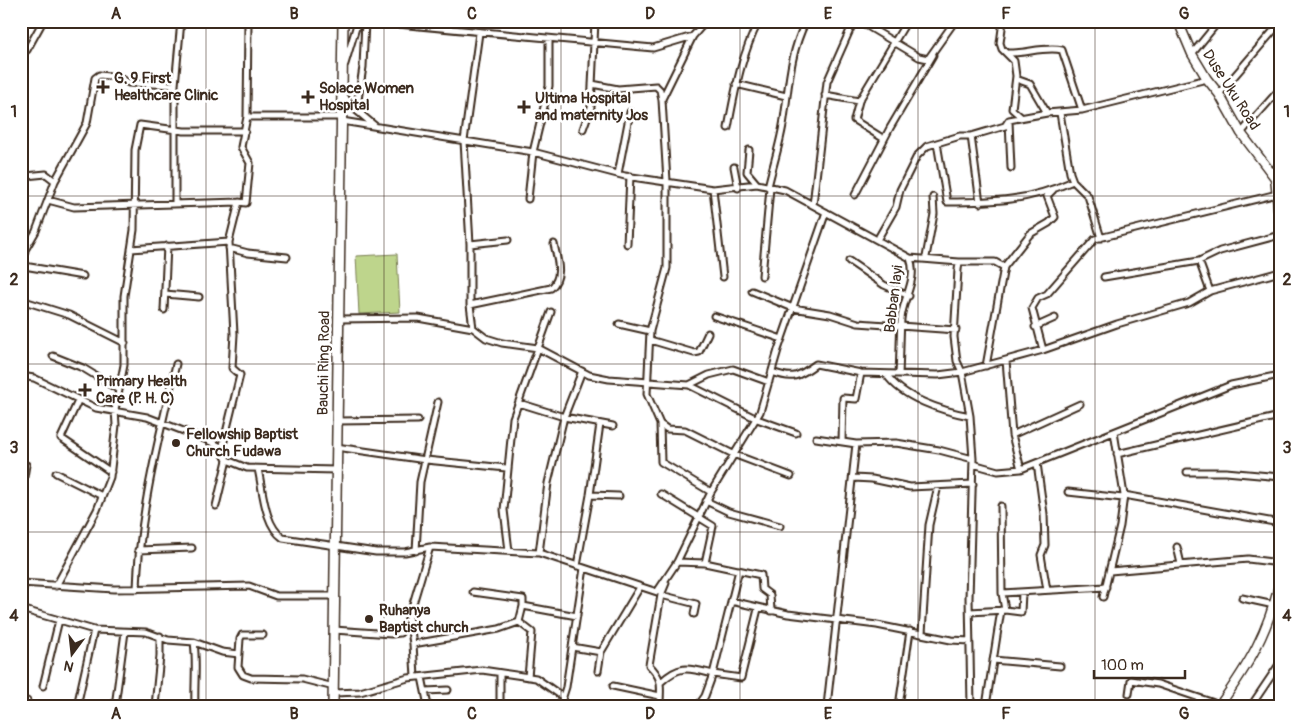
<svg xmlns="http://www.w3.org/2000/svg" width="1301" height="727" viewBox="0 0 1301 727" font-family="Pangolin,sans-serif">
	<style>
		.green { fill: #bed58c; stroke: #7c8055 }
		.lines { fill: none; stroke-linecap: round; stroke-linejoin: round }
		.street-casing { stroke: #3b2a1e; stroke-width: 9 }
		.secondary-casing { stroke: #3b2a1e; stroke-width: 11 }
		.primary-casing { stroke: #3b2a1e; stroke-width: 12 }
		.street { stroke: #fff; stroke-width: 5 }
		.secondary { stroke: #fff; stroke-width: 8 }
		.primary { stroke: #fff; stroke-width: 9 }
		.grid { fill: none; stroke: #3b2a1e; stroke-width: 1; stroke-opacity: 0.55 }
		.poi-dot { fill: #3b2a1e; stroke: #fff; stroke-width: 2 }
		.labels { text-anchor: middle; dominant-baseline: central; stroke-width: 5; stroke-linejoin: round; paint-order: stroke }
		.poi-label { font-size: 15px; font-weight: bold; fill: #3b2a1e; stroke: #fff; text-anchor: start }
		.street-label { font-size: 15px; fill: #3b2a1e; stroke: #fff }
		.neatline { fill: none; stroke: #3b2a1e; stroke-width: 2 }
		.grid-label { font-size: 16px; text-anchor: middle; font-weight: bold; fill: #3b2a1e }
	</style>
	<rect width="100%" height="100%" fill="#fff"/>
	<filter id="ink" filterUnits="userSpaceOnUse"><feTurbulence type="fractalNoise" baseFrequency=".02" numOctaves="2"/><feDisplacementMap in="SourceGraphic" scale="10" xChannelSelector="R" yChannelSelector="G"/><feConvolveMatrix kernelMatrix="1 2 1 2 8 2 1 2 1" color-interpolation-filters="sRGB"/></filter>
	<g filter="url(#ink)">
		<path class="green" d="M397 254 400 312 359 314 356 256Z"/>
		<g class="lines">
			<g class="street-casing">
				<path id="street" d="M366 21 653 48 693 36
					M859 21 919 57 928 59 955 21
					M1003 21 1000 43 1002 49 1014 61 1016 76 1012 109 1021 117
					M479 33 464 141 470 244V305L473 328 486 338 502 343 538 348 589 375 609 379 689 385 709 375 733 369 769 382
					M1008 53C1025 54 1045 46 1062 50L1082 110
					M21 54 27 50 43 21
					M1192 54 1219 21
					M345 64 358 21
					M1016 79 1030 84 1047 113
					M592 84 618 89 656 86 660 90 662 100 667 181V268L650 331 647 394 660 424 667 429 685 430 733 454 791 476
					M736 84 786 96
					M1219 94 1280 23
					M344 95 350 105 375 126
					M825 95 859 101 907 21
					M662 99 693 36 706 21
					M859 101 854 120 884 139
					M1060 113 1070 173 1073 181 1088 196 1101 238
					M362 115 358 100 363 67 365 21
					M247 117H342
					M342 121 533 152 625 176 713 189 757 184 785 190 910 258 959 262
					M1009 121 1011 168
					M728 128C735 91 741 55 759 21
					M583 129 591 107 595 21
					M1241 133 1280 89
					M971 136 980 203
					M937 143 947 202C994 202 1029 201 1073 181
					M749 150 747 172 757 184
					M734 167 738 188
					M1272 173 1280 163
					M618 174 630 112
					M768 187C773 165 781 141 784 119 789 84 790 53 806 21
					M713 189 723 277
					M21 194 23 181 26 176 46 174 55 181
					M855 195 890 128 933 55
					M528 199 533 152 549 86V39
					M48 200 74 207 239 202
					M175 203V85L181 21
					M813 205 827 82 854 21
					M21 213 25 249 21 295
					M877 240 896 207 900 190 917 156 927 146 960 136H971L1005 126 1009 120 1047 113 1082 110 1207 79
					M470 244 508 240
					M627 244 630 176
					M229 248 248 253 287 257
					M131 249 229 242
					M25 250 36 231 55 181 87 123 95 78 99 75 118 77 129 83 175 85
					M926 257 934 214 933 197
					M849 261 884 285 909 296
					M1199 261 1210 291
					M24 266 83 276
					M762 276 770 188
					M1104 277 1199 261 1220 251 1280 235
					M752 291 793 308 830 314 858 323 956 330
					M165 294 199 297
					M21 300 69 315 125 343
					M470 305 551 288C564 276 557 259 554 244
					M164 310 167 246
					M714 316 782 339
					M338 319 418 318 473 328
					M619 324 650 331
					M1035 327 1055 318
					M650 340 694 353 699 352 708 333
					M1043 350 1032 308 1038 298 1047 294 1095 239 1277 194
					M53 356 83 368 119 390
					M1006 360 1012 435 1021 469
					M986 366 1004 267 1030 234 1049 223 1055 217 1047 196 1053 190
					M772 372C793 380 798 377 816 364L861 373 938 375 962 372 1043 350 1117 324 1189 303 1210 291 1280 272
					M886 374C902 398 942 411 970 416
					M899 374C900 356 900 337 901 319 903 297 918 280 910 258
					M21 376 34 378 96 408 147 417 207 440 219 446 227 460 247 468 336 470
					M689 385 757 419 796 433
					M78 401 61 438 111 472
					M519 403 564 417 613 426
					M337 421 418 420
					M660 424 661 462 711 492
					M1012 435 1080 404
					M816 438 856 444 896 443 939 450 973 459
					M842 442 843 398 856 399 861 373
					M336 447 426 460 506 468
					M222 449 240 375 232 368 234 334 229 242 239 202 246 203 250 163 241 147 247 117 248 21
					M1117 454 1280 416
					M1037 463 1044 514 1045 545 1041 555 1047 590
					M21 464 26 465 21 495
					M973 464 998 471 1021 469 1231 385 1280 375
					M258 469C263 490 264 525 283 538L376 552H405L430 547 539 553 657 592 677 562 711 492 760 412 778 350 826 212
					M1187 472H1226L1280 477
					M56 473 102 496
					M854 478 872 479 910 487 973 484
					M1068 492 1123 498
					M661 494 713 526 705 563
					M590 495 619 496
					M1124 495 1280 523
					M706 501 729 512 780 526
					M216 506 227 460
					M1001 506 1002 593
					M1177 547 1181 564
					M138 550 192 548
					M416 551 420 482 438 402
					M509 551 504 510 513 418 551 312
					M539 553 548 483 564 417 582 371
					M677 562 705 563 761 575 762 589 770 595 771 611
					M577 566 590 495 600 424
					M1110 571 1248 559 1280 563
					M21 583 114 589 249 586 276 596H334
					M56 586 97 510 110 477 116 425 115 410 124 365V296L134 230 135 150 140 125 184 131H245
					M137 589C139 513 159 438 176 364
					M473 592 523 599V606
					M661 595 696 604 694 614
					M1103 597 1120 526 1124 495 1114 432
					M21 598 24 584
					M1242 598 1274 605
					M731 601 788 614 877 625 951 640 970 641
					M21 609 94 630 146 632 168 640 194 642 222 652 239 654
					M1005 610 1021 612 1022 593
					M970 612 1005 610 1002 593 1106 587
					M519 622 532 632 528 677
					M334 630 391 634 400 633 408 619
					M922 633 929 525 938 486
					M263 635H242L240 639 238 667 243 675 251 678 302 679 334 687
					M194 642C197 664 194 684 195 706
					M413 644 499 629 519 622 523 606 577 616
					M572 647 601 652 640 587
					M993 660 1060 666
					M598 671 601 652
					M415 677 413 644 409 617 430 547
					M422 677 428 706
					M661 682C680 664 689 668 713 674L739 570
					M43 686 59 620
					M613 686 660 696
					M425 691 448 690
					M334 693 360 692 408 678 482 670 536 678 563 697
					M1129 694 1131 680 1158 684 1220 705
					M24 706 27 701
					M77 706 94 630
					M115 706 125 632
					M155 706 160 656V636
					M500 706V673
					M560 706 566 687 584 568
					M660 706C660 686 664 680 649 665L661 595 666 583
					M698 706 705 696 713 674 741 678 758 609
					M827 706 856 444
					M899 706 910 631
					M971 706 969 598 973 459 970 416 962 372 957 361 954 337 958 270 959 262H995L1004 267
					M986 706 1001 610
					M1251 706 1280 663"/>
			</g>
			<g class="secondary-casing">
				<path id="secondary" d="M1178 21 1192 54 1207 79 1219 94 1241 133 1275 178 1280 227
					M1219 706C1250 663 1267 634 1280 582"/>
			</g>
			<g class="primary-casing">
				<path id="primary" d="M333 706 343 21"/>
			</g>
			<use href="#street" class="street"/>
			<use href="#secondary" class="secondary"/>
			<use href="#primary" class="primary"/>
		</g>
	</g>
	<path class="grid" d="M206 21V706M384 21V706M561 21V706M740 21V706M918 21V706M1095 21V706M21 196H1280M21 364H1280M21 532H1280"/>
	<g class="poi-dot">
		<path d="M100.5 79.5h5v5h5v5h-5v5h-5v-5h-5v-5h5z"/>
		<path d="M305.5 89.5h5v5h5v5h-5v5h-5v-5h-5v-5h5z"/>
		<path d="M521.5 99.5h5v5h5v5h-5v5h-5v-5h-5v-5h5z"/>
		<path d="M82.5 382.5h5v5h5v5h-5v5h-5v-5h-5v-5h5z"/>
		<circle cx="176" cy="443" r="5"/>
		<circle cx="369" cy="619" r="5"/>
	</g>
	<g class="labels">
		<g class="poi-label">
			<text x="114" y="78">G. 9 First<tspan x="114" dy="17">Healthcare Clinic</tspan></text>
			<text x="319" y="88">Solace Women<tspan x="319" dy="17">Hospital</tspan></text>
			<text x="535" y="98">Ultima Hospital<tspan x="535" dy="17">and maternity Jos</tspan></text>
			<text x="96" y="381">Primary Health<tspan x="96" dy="17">Care (P. H. C)</tspan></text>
			<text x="186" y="434">Fellowship Baptist<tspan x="186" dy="17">Church Fudawa</tspan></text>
			<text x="379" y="610">Ruhanya<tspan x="379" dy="17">Baptist church</tspan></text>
		</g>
		<g class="street-label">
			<text transform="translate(1231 90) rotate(57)">Duse Uku Road</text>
			<text transform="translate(894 299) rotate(-83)">Babban layi</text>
			<text transform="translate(324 363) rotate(-89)">Bauchi Ring Road</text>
		</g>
	</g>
	<rect width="1301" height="727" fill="none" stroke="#fff" stroke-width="55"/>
	<g transform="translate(72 654) rotate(195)" stroke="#ffffff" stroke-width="4" paint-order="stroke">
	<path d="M0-4L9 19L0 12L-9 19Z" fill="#3b2a1e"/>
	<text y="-8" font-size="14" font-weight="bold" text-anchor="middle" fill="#3b2a1e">N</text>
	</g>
	<path d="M1094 670v8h91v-8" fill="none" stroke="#3b2a1e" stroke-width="2.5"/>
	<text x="1101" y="670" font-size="15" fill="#3b2a1e" stroke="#ffffff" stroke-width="4" paint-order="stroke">100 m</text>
	<rect x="28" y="28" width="1246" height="672" class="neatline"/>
	<g class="grid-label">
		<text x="116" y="19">A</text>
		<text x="294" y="19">B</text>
		<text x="472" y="19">C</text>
		<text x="650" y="19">D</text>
		<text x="828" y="19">E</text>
		<text x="1006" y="19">F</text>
		<text x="1184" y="19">G</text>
		<text x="14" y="117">1</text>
		<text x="1287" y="117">1</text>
		<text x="14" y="285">2</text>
		<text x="1287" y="285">2</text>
		<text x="14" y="453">3</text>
		<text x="1287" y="453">3</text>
		<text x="14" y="621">4</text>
		<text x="1287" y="621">4</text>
		<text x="116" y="719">A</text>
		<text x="294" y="719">B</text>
		<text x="472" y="719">C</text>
		<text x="650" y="719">D</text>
		<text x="828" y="719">E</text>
		<text x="1006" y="719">F</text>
		<text x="1184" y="719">G</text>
	</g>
</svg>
